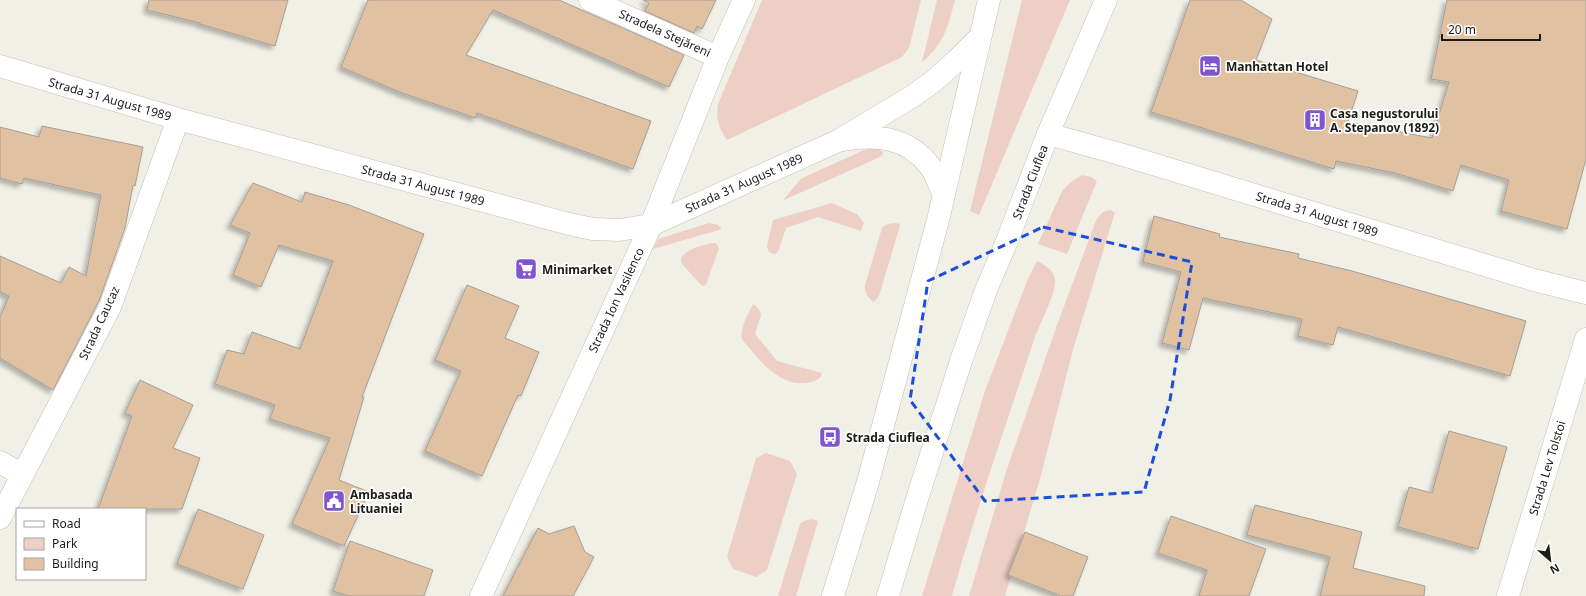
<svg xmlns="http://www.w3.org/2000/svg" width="1586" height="596" viewBox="0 0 1586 596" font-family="'Noto Sans',sans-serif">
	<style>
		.green { fill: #edcfc6 }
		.building { fill: #e0c2a3; stroke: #a59f98; filter: url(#shadow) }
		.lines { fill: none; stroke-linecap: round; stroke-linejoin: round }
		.minor-casing { stroke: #c0bfb6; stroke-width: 23 }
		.highway-casing { stroke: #c0bfb6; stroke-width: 23 }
		.minor { stroke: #fff; stroke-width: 22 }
		.highway { stroke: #fff; stroke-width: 22 }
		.marked { fill: none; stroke: #1d4ed8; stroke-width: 3; stroke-dasharray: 8 5; stroke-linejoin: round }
		.labels { text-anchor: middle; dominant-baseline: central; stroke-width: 3.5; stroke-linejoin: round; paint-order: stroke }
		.street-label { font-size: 12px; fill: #1b1b18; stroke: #fff }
		.poi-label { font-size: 12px; font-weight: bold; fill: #1b1b18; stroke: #fff; text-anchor: start }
	</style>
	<defs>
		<filter id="shadow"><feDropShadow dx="-3.5" dy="3.5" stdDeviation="2" flood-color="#0004"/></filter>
	</defs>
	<rect width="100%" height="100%" fill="#f1f0e7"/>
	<path class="green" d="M762 0H921L909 48 902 57 727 140C718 126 716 120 718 104Z
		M937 0H955C948 27 944 44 922 62Z
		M1022 0H1070L979 215 970 211Z
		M873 148H878L883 152 882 156 782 201 801 179 809 175 864 150Z
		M1082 175 1091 177 1097 181 1067 254 1038 244 1062 191 1071 182Z
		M832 203 857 214 864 223 861 231 818 217 786 228 778 252 775 254 769 252 767 246 773 220Z
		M1110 210 1115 212 1073 350 1040 479 1005 596H969L1006 472 1057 325 1097 218 1103 212Z
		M709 223 718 225 722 229 653 249 658 239Z
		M896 223 900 224 899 229 879 296 874 302C868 298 864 292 865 285L882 228 888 224Z
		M711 243H716L719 248 707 282 706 285 702 286 682 264 681 258C686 249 701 246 711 243Z
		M1037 261C1045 265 1054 270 1055 280 1057 292 1038 327 1034 340 1006 425 976 510 952 596H922L985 391 1027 281Z
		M754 304 760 311 761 315 755 334 777 361 822 373 820 378C794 394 767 371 752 351 749 347 744 343 742 339 739 332 749 309 754 304Z
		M766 453 790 461 797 474 767 570 756 577 733 569 727 557 756 458Z
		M811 519 818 521 796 596H778L800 524 802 522Z"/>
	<path class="building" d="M149 0H288L275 46 200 24V23L147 10Z
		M368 0H559L684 55 669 87 493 10 466 55 651 121 633 169 477 113 476 118 402 93 341 67Z
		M643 0H716L702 29 697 26 694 33 645 11 649 3Z
		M1190 0H1241L1272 19 1256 60 1358 91 1348 122 1432 138 1449 82 1431 79 1447 0H1586V159L1567 229 1501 211 1509 180 1461 165 1453 191 1395 173 1336 161 1334 169 1151 112Z
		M42 126 143 147 135 186 133 185 125 228 99 301 53 390 0 358V317L9 296 0 292V256L61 283 69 267 86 276 101 195 24 178 22 184 0 178V127L39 137Z
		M253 183 302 202 305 192 349 205 424 234 362 397H364L339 480 369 492 344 546 292 524 330 438 270 419 275 405 215 384 227 350 244 354 252 332 300 349 333 261 279 245 261 287 233 275 250 233 230 225Z
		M1154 216 1220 234 1219 237 1299 254 1298 258 1352 271 1526 321 1510 376 1338 327 1333 345 1298 336 1302 319 1203 298 1189 350 1162 343 1181 272 1143 262Z
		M467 285 519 306 505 338 539 352 521 396 518 395 482 476 425 451 461 371 435 360Z
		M140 380 193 405 173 448 200 458 182 509H98L132 416 125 413Z
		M1449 431 1507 447 1478 549 1398 527 1409 487 1432 493Z
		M1255 505 1362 532 1353 568 1425 586 1424 596H1320L1330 557 1247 535Z
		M198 509 264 535 243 589 177 564Z
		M1171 516 1266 549 1249 596H1199L1207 570 1158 553Z
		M574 526 585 552 594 557 573 596H503L538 528 549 534Z
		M1025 532 1088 557 1073 596H1061L1008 575Z
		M350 541 433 570 424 596H349L333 591Z"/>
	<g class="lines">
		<g class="minor-casing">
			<path id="minor" d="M590 0 718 57
				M0 66 178 119 569 224 593 229 619 230 651 225 838 141 913 96 935 80 957 60 980 37
				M1048 134 1120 154 1534 280 1586 293
				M843 140C877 134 907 137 930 166 936 174 939 185 944 194
				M0 462 22 475
				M0 518 110 307 178 119
				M481 596 651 225 718 57 744 0
				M1508 596 1586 339"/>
		</g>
		<g class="highway-casing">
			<path id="highway" d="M833 596 868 482 938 220 989 0
				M888 596 917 499 961 361 986 290 1007 241 1048 134 1106 0"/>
		</g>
		<use href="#minor" class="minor"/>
		<use href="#highway" class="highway"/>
	</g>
	<path class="marked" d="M1043 227 1192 262 1170 400 1144 492 985 501 910 400 928 281Z"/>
	<defs>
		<g id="hotel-square" transform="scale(1.15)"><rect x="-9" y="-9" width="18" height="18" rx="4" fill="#8055ce" stroke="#fff"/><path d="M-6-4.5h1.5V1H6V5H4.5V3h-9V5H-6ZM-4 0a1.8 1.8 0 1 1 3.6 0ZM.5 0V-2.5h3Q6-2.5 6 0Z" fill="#fff"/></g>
		<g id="building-square" transform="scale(1.15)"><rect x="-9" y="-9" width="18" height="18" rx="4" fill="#8055ce" stroke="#fff"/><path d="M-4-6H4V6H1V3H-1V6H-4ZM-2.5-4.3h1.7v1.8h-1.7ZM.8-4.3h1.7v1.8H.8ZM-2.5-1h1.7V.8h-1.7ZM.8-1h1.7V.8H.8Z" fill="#fff"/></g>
		<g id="supermarket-square" transform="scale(1.15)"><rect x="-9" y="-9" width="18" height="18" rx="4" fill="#8055ce" stroke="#fff"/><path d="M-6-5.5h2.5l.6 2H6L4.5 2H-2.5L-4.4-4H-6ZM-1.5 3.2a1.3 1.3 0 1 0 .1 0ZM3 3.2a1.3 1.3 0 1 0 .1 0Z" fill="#fff"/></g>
		<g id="bus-square" transform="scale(1.15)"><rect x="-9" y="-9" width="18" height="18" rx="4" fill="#8055ce" stroke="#fff"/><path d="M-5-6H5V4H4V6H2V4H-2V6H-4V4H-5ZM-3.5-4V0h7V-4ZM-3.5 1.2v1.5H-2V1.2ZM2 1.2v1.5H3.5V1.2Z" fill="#fff"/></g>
		<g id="civic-square" transform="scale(1.15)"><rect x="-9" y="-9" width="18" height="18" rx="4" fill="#8055ce" stroke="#fff"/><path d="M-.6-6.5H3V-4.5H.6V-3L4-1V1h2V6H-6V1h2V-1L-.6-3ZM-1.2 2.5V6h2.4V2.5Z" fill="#fff"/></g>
	</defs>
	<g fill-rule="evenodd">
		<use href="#hotel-square" x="1210" y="66"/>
		<use href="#building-square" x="1315" y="120"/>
		<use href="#supermarket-square" x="526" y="269"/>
		<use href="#bus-square" x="830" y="437"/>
		<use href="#civic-square" x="334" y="501"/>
	</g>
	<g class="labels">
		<g class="street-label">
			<text transform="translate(665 33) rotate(24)">Stradela Stejăreni</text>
			<text transform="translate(110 99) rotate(16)">Strada 31 August 1989</text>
			<text transform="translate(1030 182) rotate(-69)">Strada Ciuflea</text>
			<text transform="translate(744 183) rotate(-24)">Strada 31 August 1989</text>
			<text transform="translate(423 185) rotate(15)">Strada 31 August 1989</text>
			<text transform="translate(1317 214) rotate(17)">Strada 31 August 1989</text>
			<text transform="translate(616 300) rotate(-65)">Strada Ion Vasilenco</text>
			<text transform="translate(99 323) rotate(-65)">Strada Caucaz</text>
			<text transform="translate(1547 468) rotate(-73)">Strada Lev Tolstoi</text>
		</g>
		<g class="poi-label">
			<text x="1226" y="66">Manhattan Hotel</text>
			<text x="1330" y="113">Casa negustorului<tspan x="1330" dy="14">A. Stepanov (1892)</tspan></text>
			<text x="542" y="269">Minimarket</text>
			<text x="846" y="437">Strada Ciuflea</text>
			<text x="350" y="494">Ambasada<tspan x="350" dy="14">Lituaniei</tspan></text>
		</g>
	</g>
	<rect x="16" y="508" width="130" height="72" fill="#ffffff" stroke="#a4a4a3"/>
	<rect x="24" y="521" width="20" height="6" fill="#ffffff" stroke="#a4a4a3"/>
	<text x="52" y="528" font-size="12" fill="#1b1b18">Road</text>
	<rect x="24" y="538" width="20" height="12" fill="#edcfc6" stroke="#a4a4a3"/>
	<text x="52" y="548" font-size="12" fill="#1b1b18">Park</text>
	<rect x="24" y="558" width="20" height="12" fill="#e0c2a3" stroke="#a4a4a3"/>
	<text x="52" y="568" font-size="12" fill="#1b1b18">Building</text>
	<g transform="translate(1550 560) rotate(152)" stroke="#ffffff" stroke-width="3" paint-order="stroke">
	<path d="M0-3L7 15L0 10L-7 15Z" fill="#1b1b18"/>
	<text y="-6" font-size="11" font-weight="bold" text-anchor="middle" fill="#1b1b18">N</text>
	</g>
	<path d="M1442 34v6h98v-6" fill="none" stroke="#1b1b18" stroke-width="2"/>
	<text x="1448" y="34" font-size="12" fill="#1b1b18" stroke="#ffffff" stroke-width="3" paint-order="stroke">20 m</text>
</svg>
